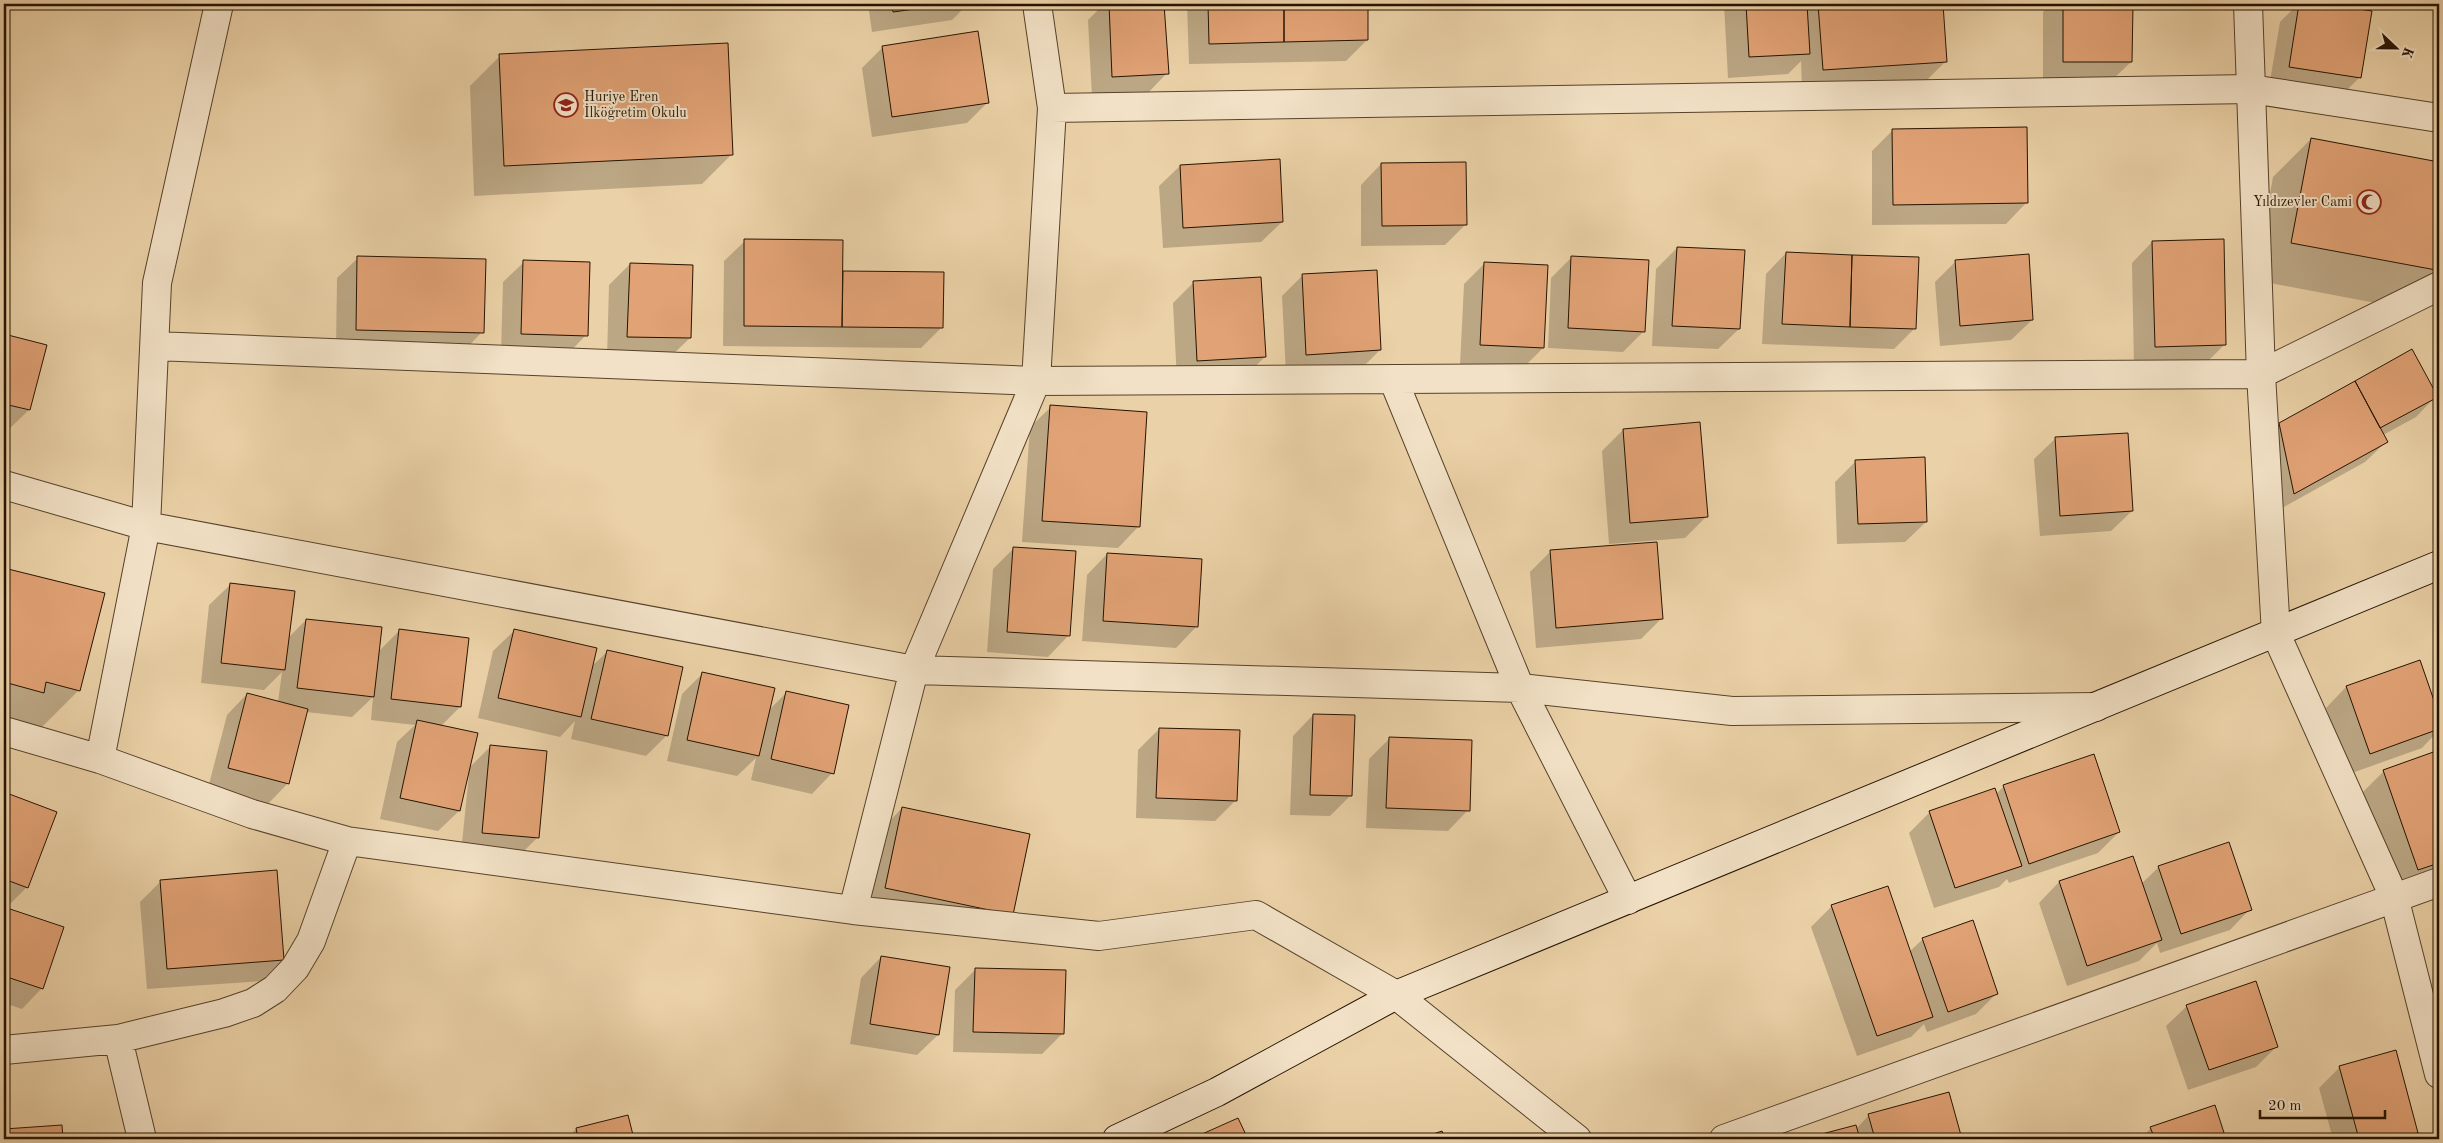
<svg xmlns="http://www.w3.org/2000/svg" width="2443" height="1143" viewBox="0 0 2443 1143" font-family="'Old Standard TT',serif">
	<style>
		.shadow { fill: #0003 }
		.building { fill: #e1a275; stroke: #251300 }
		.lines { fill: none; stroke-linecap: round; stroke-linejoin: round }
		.street-casing { stroke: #56422a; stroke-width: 30 }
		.secondary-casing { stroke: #251300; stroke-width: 30 }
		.street { stroke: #f2e1c6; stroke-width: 28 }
		.secondary { stroke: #f2e1c6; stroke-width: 28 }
		.labels { text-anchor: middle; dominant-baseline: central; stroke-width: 4; stroke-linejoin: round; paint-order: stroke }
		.poi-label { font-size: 14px; fill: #251300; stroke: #f2e1c6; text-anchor: start }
	</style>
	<rect width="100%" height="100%" fill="#ebd1a7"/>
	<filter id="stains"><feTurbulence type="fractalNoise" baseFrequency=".004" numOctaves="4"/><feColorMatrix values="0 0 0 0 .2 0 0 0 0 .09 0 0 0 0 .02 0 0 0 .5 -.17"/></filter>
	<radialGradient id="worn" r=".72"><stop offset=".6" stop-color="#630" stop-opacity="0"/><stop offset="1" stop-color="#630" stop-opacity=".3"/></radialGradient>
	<path class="shadow" d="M868 4H968L952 20 872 32Z
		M1104 4H1163L1167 73 1147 94 1092 97 1088 20Z
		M1187 4H1366L1367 40 1346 61 1189 64Z
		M1724 4H1805L1806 6 1808 4H1942L1946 61 1925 82 1802 90 1801 61 1788 74 1728 78Z
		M2051 4H2132L2131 62 2110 82 2043 83V12Z
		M2298 4H2318L2370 12 2360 77 2339 98 2269 87 2280 22Z
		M883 47 988 102 967 123 872 137 862 68Z
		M500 56 732 154 702 184 474 196 470 86Z
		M1892 131 2026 203 2006 224 1872 225V151Z
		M2311 139 2439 163V248L2435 269 2397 307 2254 280 2273 177Z
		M1381 164 1466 224 1445 245 1361 246V185Z
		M1180 166 1282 222 1261 242 1163 248 1159 186Z
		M745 241 841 273 942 274V327L921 348 723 346 724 261Z
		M2152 242 2225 344 2204 365 2134 367 2132 263Z
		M1677 248 1739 329 1718 349 1652 346 1656 269Z
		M1786 253 1915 328 1894 349 1762 344 1766 274Z
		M1572 257 1644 331 1623 352 1548 348 1551 278Z
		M358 258 482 332 462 353 336 350 337 278Z
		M1956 261 2032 320 2011 340 1940 346 1935 282Z
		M524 262 586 335 566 356 501 354 503 282Z
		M1485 263 1543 348 1522 369 1460 365 1464 284Z
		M630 264 690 338 669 358 607 357 609 285Z
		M1303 275 1380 350 1359 371 1286 375 1282 296Z
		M1194 282 1265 357 1244 377 1177 381 1173 303Z
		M4 335 46 346 29 410 8 430 4 429Z
		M2436 396 2416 417 2383 435 2386 442 2365 462 2273 513 2259 445 2280 424Z
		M1051 407 1138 527 1118 548 1022 542 1030 427Z
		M1623 430 1706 517 1685 538 1609 544 1602 451Z
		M2055 439 2132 511 2111 531 2040 536 2034 459Z
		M1856 461 1926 522 1905 542 1837 544 1835 482Z
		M1014 548 1068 636 1048 657 987 652 993 569Z
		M1551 551 1661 619 1641 639 1536 648 1530 572Z
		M1107 554 1196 627 1176 648 1082 641 1087 575Z
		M4 570 103 594 79 690 30 739 4 733Z
		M230 585 288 638 306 620 378 652 399 631 460 707 441 726 469 768 491 746 538 837 517 858 461 853 469 774H467L459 811 438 831 380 819 397 742 415 725 371 720 373 697 352 717 306 712 288 783 268 804 208 788 227 715 247 694 278 702 282 672 264 690 201 683 209 605Z
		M514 631 591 667 607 652 667 735 646 756 571 739 575 721 560 737 478 718 493 651Z
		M2419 661 2439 719V730L2422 748 2349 774 2326 708 2346 687Z
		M703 673 768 711 787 692 832 773 812 794 751 780 756 758 737 776 667 761 682 694Z
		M1313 715 1351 795 1330 816 1290 815 1293 736Z
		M1159 729 1236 800 1215 821 1136 818 1138 750Z
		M1390 738 1468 810 1448 831 1366 828 1369 759Z
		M2439 752V875L2397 890 2363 792 2384 771Z
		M2004 786 2119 832 2098 853 2009 883 2007 879 1999 887 1934 908 1909 833 1930 812 1996 794Z
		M4 793 55 813 27 887 5 909 42 988 22 1009 4 1003Z
		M902 808 1012 915 865 909 882 829Z
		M2132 857 2141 884 2159 867 2250 909 2230 930 2160 953 2157 943 2139 961 2067 986 2039 903 2059 882Z
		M161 881 283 960 262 981 147 989 140 902Z
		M1832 906 1909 952 1923 939 1997 993 1976 1014 1927 1032 1924 1024 1911 1037 1857 1056 1811 927Z
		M881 957 938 1035 917 1055 850 1044 861 978Z
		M976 969 1063 1033 1042 1054 953 1052 955 990Z
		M2187 1006 2277 1046 2256 1067 2188 1090 2166 1026Z
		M2340 1067 2417 1132 2410 1139H2333L2319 1088Z
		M1948 1093 1961 1139H1808L1855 1126 1856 1129 1869 1115Z
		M2214 1106 2225 1139H2140L2151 1128Z
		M627 1116 633 1139H566L576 1129Z
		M1238 1119 1247 1139H1194Z
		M60 1126 61 1139H4V1130Z"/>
	<path class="building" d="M892 4H950L893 12Z
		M1109 4H1164L1169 74 1112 77Z
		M1208 4H1284V42L1209 44Z
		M1284 4H1368V40L1284 42Z
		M1746 4H1807L1810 54 1749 57Z
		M1818 4H1943L1947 62 1823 70Z
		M2063 4H2133L2132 62H2063Z
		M2299 4H2326L2372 11 2361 78 2289 67Z
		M978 31 989 103 892 117 882 46Z
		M728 43 733 155 504 166 499 54Z
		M2027 127 2028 203 1893 205 1892 129Z
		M2311 138 2439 162V254L2436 270 2291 243Z
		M1280 159 1283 222 1183 228 1180 165Z
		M1466 162 1467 225 1382 226 1381 163Z
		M744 239 843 240 842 327 744 326Z
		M2224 239 2226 345 2155 347 2152 241Z
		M1677 247 1745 250 1740 329 1672 326Z
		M1786 252 1852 255 1850 327 1782 324Z
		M2029 254 2033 320 1960 326 1955 260Z
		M1852 255 1919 257 1916 329 1850 327Z
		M357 256 486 259 484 333 356 330Z
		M1571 256 1649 260 1645 332 1568 328Z
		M523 260 590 262 588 336 521 334Z
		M1484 262 1548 265 1544 348 1480 345Z
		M630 263 693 265 691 338 627 337Z
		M1377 270 1381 350 1306 355 1302 274Z
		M843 271 944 272 943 328 842 327Z
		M1261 277 1266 357 1197 361 1193 281Z
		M4 334 47 345 30 410 4 404Z
		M2412 349 2438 397 2380 428 2355 381Z
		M2355 381 2388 442 2294 494 2279 423Z
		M1050 405 1147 412 1140 527 1042 521Z
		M1700 422 1708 517 1630 523 1623 429Z
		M2128 433 2133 511 2060 516 2055 437Z
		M1925 457 1927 522 1858 524 1855 460Z
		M1657 542 1663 619 1556 628 1550 550Z
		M1013 547 1076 551 1070 636 1007 632Z
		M1107 553 1202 559 1198 627 1103 621Z
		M4 568 105 593 80 691 46 682 44 693 4 682Z
		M230 583 295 591 285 670 221 663Z
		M306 619 382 627 374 697 297 688Z
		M399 629 469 638 461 707 391 699Z
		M514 629 597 648 581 717 498 698Z
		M607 650 683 667 668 736 591 719Z
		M2420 660 2439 715V729L2370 754 2346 686Z
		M702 672 775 688 759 756 687 740Z
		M786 691 849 705 834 774 771 759Z
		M247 693 308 709 289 784 228 768Z
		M1313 714 1355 715 1352 796 1310 795Z
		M417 720 478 733 460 811 400 798Z
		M1159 728 1240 730 1237 801 1156 798Z
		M1389 737 1472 740 1470 811 1386 808Z
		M490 745 547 751 539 838 482 833Z
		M2439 750V863L2418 870 2383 770Z
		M2094 754 2120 832 2029 864 2003 785Z
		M1995 788 2022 866 1955 888 1929 811Z
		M4 792 57 812 28 888 4 879Z
		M902 807 1030 834 1013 915 885 888Z
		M2229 842 2252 910 2181 934 2158 866Z
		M2133 856 2162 940 2087 966 2059 881Z
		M277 870 284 960 167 969 160 880Z
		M1888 886 1933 1017 1877 1036 1831 905Z
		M4 907 64 927 43 989 4 976Z
		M1973 920 1998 994 1948 1012 1922 938Z
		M881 956 950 967 939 1035 870 1024Z
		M975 968 1066 970 1064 1034 973 1032Z
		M2256 981 2278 1047 2209 1070 2186 1005Z
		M2396 1050 2418 1133 2395 1139H2359L2339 1066Z
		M1949 1092 1962 1139H1875L1868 1114Z
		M2215 1105 2226 1139H2155L2150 1127Z
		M628 1115 634 1139H578L576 1128Z
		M1238 1118 1248 1139H1191Z
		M62 1125 63 1139H4V1129Z
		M1856 1125 1860 1139H1803Z
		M1442 1131 1445 1139H1419Z"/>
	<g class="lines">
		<g class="street-casing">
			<path id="street" d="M2248 4 2261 374 2276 634 2394 897 2439 1074
				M1052 108 2251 89 2439 118
				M155 346 1036 381 2261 374 2439 286
				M1393 379 1520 688 1628 900
				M4 485 146 526 914 670 1520 688 1732 711 2096 707
				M4 731 100 759 252 814 347 841
				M100 759 146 526 157 283 219 4
				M853 910 914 670 1036 381 1052 108 1037 4
				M118 1039 142 1139
				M4 1050 118 1039 224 1013 253 1003 275 989 295 968 311 941 347 841 853 910 1099 936 1256 915 1396 995 1577 1139
				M1724 1139 2439 882"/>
		</g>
		<g class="secondary-casing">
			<path id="secondary" d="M1117 1139 1217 1092 1396 995 2439 565"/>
		</g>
		<use href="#street" class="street"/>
		<use href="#secondary" class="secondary"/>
	</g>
	<defs>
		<g id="school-ring" transform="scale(1.25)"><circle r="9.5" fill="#f2e1c6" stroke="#8f2418" stroke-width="1.5"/><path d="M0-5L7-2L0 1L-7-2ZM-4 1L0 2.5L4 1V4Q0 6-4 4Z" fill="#8f2418"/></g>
		<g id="mosque-ring" transform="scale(1.25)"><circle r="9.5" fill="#f2e1c6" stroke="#8f2418" stroke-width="1.5"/><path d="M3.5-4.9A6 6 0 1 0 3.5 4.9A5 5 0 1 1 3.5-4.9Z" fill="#8f2418"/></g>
	</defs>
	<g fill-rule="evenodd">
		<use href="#school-ring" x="566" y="105"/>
		<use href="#mosque-ring" x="2369" y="202"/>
	</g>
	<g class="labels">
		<g class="poi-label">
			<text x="584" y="97">Huriye Eren<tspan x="584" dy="16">İlköğretim Okulu</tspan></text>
			<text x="2352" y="202" text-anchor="end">Yıldızevler Cami</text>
		</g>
	</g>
	<rect width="2443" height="1143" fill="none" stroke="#ebd1a7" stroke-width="20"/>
	<rect x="5" y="5" width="2433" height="1133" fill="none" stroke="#251300" stroke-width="2.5"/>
	<rect x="10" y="10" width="2423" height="1123" fill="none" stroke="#251300"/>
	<g transform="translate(2396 48) rotate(112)" stroke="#f2e1c6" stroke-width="4" paint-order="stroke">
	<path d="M0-4L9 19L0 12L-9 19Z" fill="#251300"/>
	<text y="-8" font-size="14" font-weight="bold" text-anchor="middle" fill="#251300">K</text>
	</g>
	<path d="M2260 1110v8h125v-8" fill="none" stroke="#251300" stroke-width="2.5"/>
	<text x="2268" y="1110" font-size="15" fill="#251300" stroke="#f2e1c6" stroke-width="4" paint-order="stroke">20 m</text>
	<rect width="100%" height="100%" filter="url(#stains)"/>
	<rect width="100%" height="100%" fill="url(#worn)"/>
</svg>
